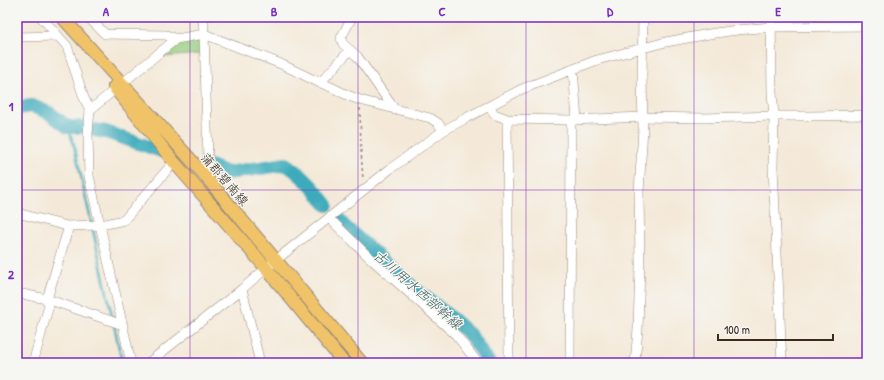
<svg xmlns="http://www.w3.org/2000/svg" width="884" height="380" viewBox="0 0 884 380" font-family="'Patrick Hand','Klee One',sans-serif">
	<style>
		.green { fill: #97cd7f; stroke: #697c4e }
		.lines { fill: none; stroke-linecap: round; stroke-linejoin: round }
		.stream { stroke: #3dabbb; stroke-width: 2.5 }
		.river { stroke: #3dabbb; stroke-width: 14 }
		.minor-casing { stroke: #988a7b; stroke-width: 10 }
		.major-casing { stroke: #988a7b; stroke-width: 14 }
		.path { stroke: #988a7b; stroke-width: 1.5; stroke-dasharray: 3 3; stroke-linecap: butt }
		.minor { stroke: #fff; stroke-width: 9 }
		.major { stroke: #f0c369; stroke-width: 12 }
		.grid { fill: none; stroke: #7b2cbf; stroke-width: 1; stroke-opacity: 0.55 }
		.labels { text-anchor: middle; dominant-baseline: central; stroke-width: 3; stroke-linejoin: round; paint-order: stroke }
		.street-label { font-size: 13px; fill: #3b2a1e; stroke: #f6f6f2 }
		.water-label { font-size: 14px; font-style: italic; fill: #3c5e5d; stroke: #f6f6f2 }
		.neatline { fill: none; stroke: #7b2cbf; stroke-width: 1.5 }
		.grid-label { font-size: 13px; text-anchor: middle; font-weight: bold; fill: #7b2cbf }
	</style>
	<rect width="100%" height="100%" fill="#f6f6f2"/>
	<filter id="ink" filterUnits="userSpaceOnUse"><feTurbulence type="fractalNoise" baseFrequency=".025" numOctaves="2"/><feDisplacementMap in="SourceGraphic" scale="8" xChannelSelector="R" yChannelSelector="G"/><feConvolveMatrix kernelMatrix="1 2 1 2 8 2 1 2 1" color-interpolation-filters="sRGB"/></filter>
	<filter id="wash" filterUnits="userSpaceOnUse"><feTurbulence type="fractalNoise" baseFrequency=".012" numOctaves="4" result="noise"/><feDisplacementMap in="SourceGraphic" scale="16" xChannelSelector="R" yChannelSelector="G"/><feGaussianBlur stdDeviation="0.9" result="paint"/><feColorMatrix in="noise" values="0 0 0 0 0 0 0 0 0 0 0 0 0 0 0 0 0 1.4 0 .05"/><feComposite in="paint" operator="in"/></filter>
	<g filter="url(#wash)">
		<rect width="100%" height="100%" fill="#f4e9d8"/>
		<path class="green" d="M202 37V54L162 57 187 39Z"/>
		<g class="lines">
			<path class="stream" d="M68 127 74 145 113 320
				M114 324 122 363"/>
			<path class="river" d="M17 108 32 106 49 113 68 127H83
				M95 130 106 132 161 151
				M210 166 227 173 286 164C303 175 315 189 327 205
				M340 221 344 226 416 290 445 313 470 335 489 363"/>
		</g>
	</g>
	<g filter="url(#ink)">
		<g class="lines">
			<g class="minor-casing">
				<path id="minor" d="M41 17 67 46 84 98 90 110 88 134 89 176 131 363
					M88 17 105 34 166 35 176 39 204 34 281 64 316 81 331 87 347 95 360 100 430 118 438 123 443 131
					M352 17 341 38 343 44 357 56 395 110
					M771 17 772 93 774 116 773 167 782 363
					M17 37 57 36
					M573 69 577 120
					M320 83 350 50
					M490 106 494 114 507 119 571 120 643 117 704 118 774 116H811L867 115
					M90 110 176 39
					M507 119 509 363
					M201 171 205 170 208 158 204 34 203 17
					M17 213 67 226 101 225 124 220 174 162
					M329 218 370 258 456 335 478 363
					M242 289 260 363
					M17 293 47 299 123 325
					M33 363 49 305 47 299 69 226
					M148 363 242 289 276 260 390 169 443 131 468 117 522 89 597 60 666 42 709 34 737 30 771 27 867 26
					M570 363 571 120
					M635 363 638 329 640 266 639 192 643 128 642 77 643 17"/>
			</g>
			<g class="major-casing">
				<path id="major" d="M62 17 201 171 362 363
					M114 87 174 162 266 268 344 363"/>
			</g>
			<path class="path" d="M360 108 361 150 363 180"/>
			<use href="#minor" class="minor"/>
			<use href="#major" class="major"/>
		</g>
	</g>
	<path class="grid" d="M190 17V363M358 17V363M526 17V363M694 17V363M17 190H867"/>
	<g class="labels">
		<g class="street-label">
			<text transform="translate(225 179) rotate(49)">蒲郡碧南線</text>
		</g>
		<g class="water-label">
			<text transform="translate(418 289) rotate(41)">古川用水西部幹線</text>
		</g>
	</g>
	<rect width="884" height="380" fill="none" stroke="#f6f6f2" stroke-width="44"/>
	<path d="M718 334v6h115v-6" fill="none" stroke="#3b2a1e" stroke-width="2"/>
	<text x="724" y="334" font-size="12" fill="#3b2a1e" stroke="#f6f6f2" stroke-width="3" paint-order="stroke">100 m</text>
	<rect x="22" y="22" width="840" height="336" class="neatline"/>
	<g class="grid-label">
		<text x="106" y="16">A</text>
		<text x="274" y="16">B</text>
		<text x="442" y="16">C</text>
		<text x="610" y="16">D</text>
		<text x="778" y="16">E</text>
		<text x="11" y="111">1</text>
		<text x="11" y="279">2</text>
	</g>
</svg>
